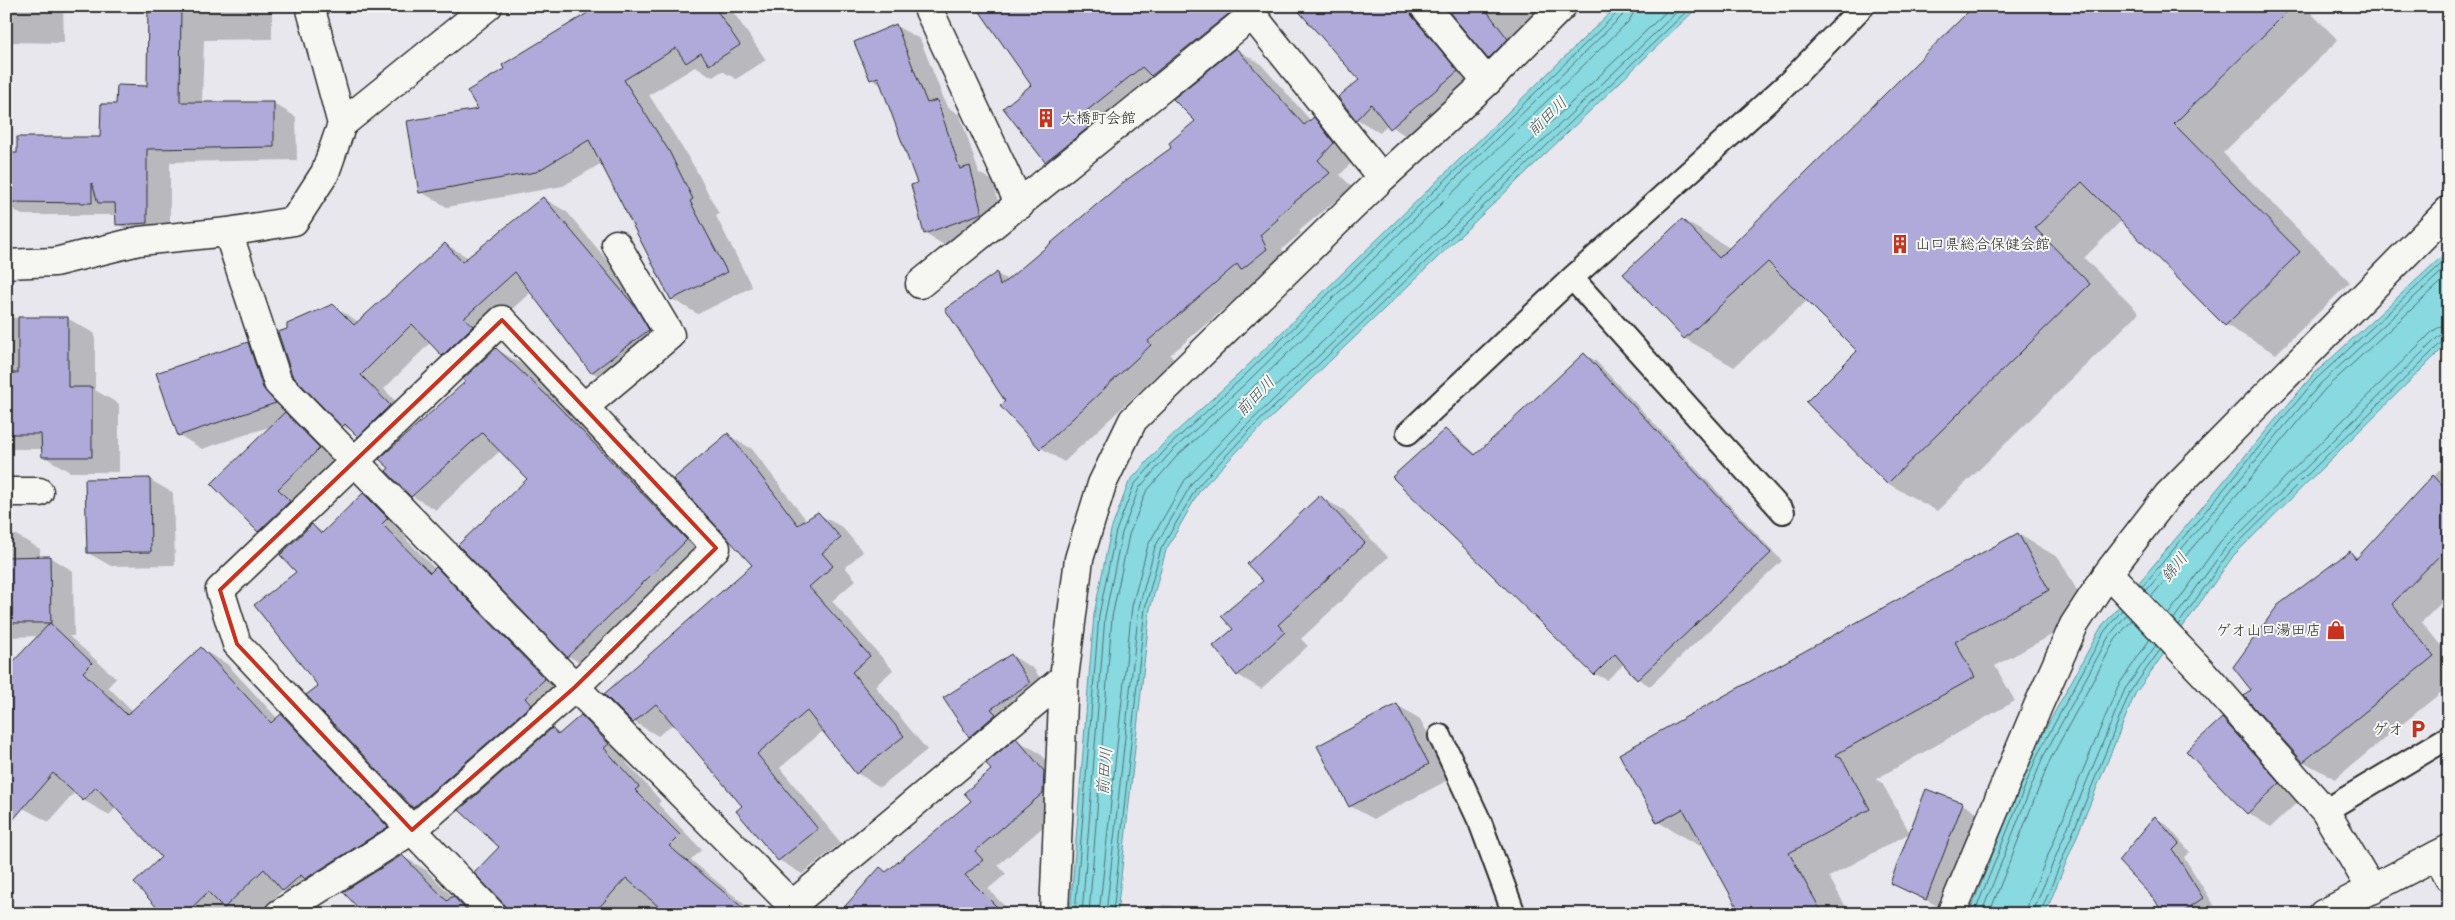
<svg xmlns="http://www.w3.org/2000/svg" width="2455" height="920" viewBox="0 0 2455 920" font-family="Sriracha,'Klee One',sans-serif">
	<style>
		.water { fill: #88d9e0; stroke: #639398 }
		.shadow { fill: #0003 }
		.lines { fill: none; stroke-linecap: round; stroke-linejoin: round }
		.shore { stroke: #507173; stroke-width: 1 }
		.building { fill: #b0aadb; stroke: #2b2b2b }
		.lane-casing { stroke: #2b2b2b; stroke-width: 26 }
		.street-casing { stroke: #2b2b2b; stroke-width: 31 }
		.secondary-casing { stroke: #2b2b2b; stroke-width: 31 }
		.lane { stroke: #f6f6f2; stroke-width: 22 }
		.street { stroke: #f6f6f2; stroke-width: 28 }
		.secondary { stroke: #f6f6f2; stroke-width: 28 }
		.marked { fill: none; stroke: #c8321e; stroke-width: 4; stroke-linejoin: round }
		.labels { text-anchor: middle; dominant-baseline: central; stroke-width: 4; stroke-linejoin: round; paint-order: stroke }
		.poi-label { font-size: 15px; fill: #2b2b2b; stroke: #f6f6f2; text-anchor: start }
		.water-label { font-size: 16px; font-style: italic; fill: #425658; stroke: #f6f6f2 }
	</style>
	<rect width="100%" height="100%" fill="#e8e7ed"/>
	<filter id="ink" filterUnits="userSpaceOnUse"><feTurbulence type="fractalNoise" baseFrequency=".02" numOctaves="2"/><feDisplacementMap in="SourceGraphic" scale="10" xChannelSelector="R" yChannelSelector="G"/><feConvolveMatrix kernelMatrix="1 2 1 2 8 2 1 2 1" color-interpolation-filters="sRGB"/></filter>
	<g filter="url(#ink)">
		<path class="water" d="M1617 6H1699L1253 435 1200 490 1166 550 1150 609 1117 914H1070L1094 614 1111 530 1129 482 1164 443 1238 375Z
			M2449 250V342L2234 555 2135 694 2045 914H1969L2033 752 2100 629 2312 376Z"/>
		<path class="shadow" d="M6 6H63L64 43 6 42Z
			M149 6H272V39L204 40 202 103H273L296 117 297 160 170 162V235L140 237 117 224V215H22L6 205V154H18L102 138 117 106 148 87Z
			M601 6H729L766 60 736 79 722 71 713 77 695 67 649 95 695 168 719 214 716 216 752 287 698 314 672 299 602 163 563 186 447 207 421 192 506 69Z
			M1225 6 1245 33 1070 175 1046 161 1005 108 1033 86Z
			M1295 6H1440L1480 85 1415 142 1388 124 1380 133 1357 119 1361 80Z
			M1446 6H1554L1512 71 1489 58Z
			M1975 6H2304L2338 40 2223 153 2350 282 2276 354 2226 325 2122 220 2084 258 2139 313 1937 511 1887 483 1859 351 1808 300 1734 367 1684 338 1683 220 1730 248Z
			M896 26 920 39 947 107 960 115 979 173 993 181 1005 227 948 247 925 234 919 184 883 86 871 79Z
			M1236 49 1260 63 1311 121 1314 119 1337 132 1357 157 1340 175 1352 187 1299 231 1301 233 1282 249 1290 263 1259 279 1170 355 1174 359 1064 462 1041 448 1006 401 997 274 1008 280 1173 148 1197 121Z
			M543 198 567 212 660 324 616 386 592 372 531 292 487 332 466 369 443 355 431 342 384 389 413 420 382 449 343 426 288 330 333 306 359 322 445 244 469 258Z
			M6 318H67L95 334V390L119 404V472H70L43 456V449H6Z
			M248 343 271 357 299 417 293 419 308 427 343 462 282 545 259 531 272 426 202 449 179 435Z
			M496 349 520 363 580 419 709 554 592 669 568 656 529 479 501 450 436 510 412 496 388 471Z
			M1584 354 1596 361 1782 561 1650 686 1638 679 1625 663 1607 680 1595 674 1445 430 1457 437 1477 455Z
			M728 435 752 449 807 521 818 514 842 527 863 552 845 567 856 580 832 601 893 670 875 686 927 750 880 787 857 773 824 730 780 768 841 843 802 874 779 860 738 812 744 806 674 723 658 736 634 722 606 694 754 565Z
			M2449 460V595L2422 622 2449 656V686L2335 779 2304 762 2246 696 2253 690 2350 553 2359 558Z
			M149 479 173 493 175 565 111 566 88 553Z
			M364 494 387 508 411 532 405 538 435 569 460 582 568 693 437 821 414 807 308 695 319 686 298 572 312 525 324 533Z
			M1320 497 1344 510 1388 557 1301 639 1308 646 1261 689 1238 675 1235 629Z
			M2018 534 2059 558 2090 614 1995 666 2015 701 1876 779 1882 783 1910 833 1829 877 1850 914H1742L1703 844 1700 846 1658 822Z
			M6 535H16L40 549V558L50 557 73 571 74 636H69L116 678 108 687 133 711 201 649 227 664 278 719 282 716 307 730 412 842 309 905 283 890 258 914H236L230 910 226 914H165L163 857 117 807 109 815 83 800 75 792 49 822 23 808 39 636 6 637Z
			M1011 655 1034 669 1053 697 993 750 970 736Z
			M1397 705 1420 719 1452 778 1374 819 1350 806Z
			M581 716 605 730 632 758 626 762 661 801 658 804 702 850 691 860 756 914H508V909L476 873 500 847 552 729 561 734Z
			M2222 719 2245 733 2303 797 2271 827 2248 813Z
			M1016 740 1040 753 1068 786 1067 807 998 865 1006 874 988 889 1012 914H840L880 869 887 873 972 801 992 771Z
			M1962 804 1986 817 1950 912 1891 883Z
			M2156 818 2167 825 2190 852 2184 857 2214 905 2201 914H2164Z
			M402 856 426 870 453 897 480 914H366Z
			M1162 905 1286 914H1161Z"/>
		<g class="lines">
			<path class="shore" d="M2142 587 2315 380 2449 257
				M2146 591 2320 384 2449 265
				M2151 597 2325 389 2449 275
				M2168 615 2220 542 2433 331 2441 326 2449 325
				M2173 620 2226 547 2439 336 2449 333
				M2178 625 2230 551 2443 341 2449 339
				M1075 914 1099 615 1116 531 1134 485 1168 447 1241 379 1618 12 1620 6
				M1082 914 1105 616 1122 533 1139 488 1172 451 1246 383 1622 16 1626 6
				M1089 914 1112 617 1129 535 1146 492 1177 456 1251 389 1628 22 1633 14 1634 6
				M1099 914 1132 606 1148 545 1185 480 1240 421 1672 6
				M1106 914 1139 607 1155 547 1192 483 1245 427 1683 6
				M1113 914 1145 608 1161 549 1197 487 1249 431 1692 6
				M1974 914 2038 754 2104 632 2122 610
				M1981 914 2043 757 2109 636 2127 614
				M1989 914 2050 760 2115 640 2132 620
				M2026 914 2029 901 2118 686 2150 639
				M2034 914 2036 904 2125 689 2156 645
				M2040 914 2130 692 2160 650"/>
		</g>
		<path class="building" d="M148 6H181L180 102H274V147L147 149V223L116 225 115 203H98L92 183V203L6 202V153H17V137H100L101 104H116L117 85 147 86Z
			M599 6H714L740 45 709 65 701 53 686 63 676 48 624 80 669 151 693 199 690 201 727 272 671 300 589 140 536 172 419 193 407 121 478 109 467 91 504 69 502 65Z
			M976 6H1230L1231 12 1151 76 1142 67 1080 116 1089 127 1045 162 1003 108 1031 85Z
			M1294 6H1409L1412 16 1458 71 1390 129 1371 104 1356 120 1338 97 1359 80Z
			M1444 6H1483L1508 39 1488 59Z
			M1974 6H2293L2174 124 2300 252 2225 326 2082 182 2035 228 2090 284 1887 484 1806 402 1857 351 1768 262 1684 339 1623 274 1682 219 1719 258Z
			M896 24 927 103 937 100 960 169 970 166 982 213 924 234 911 185 917 183 878 77 870 80 854 42Z
			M1236 48 1304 125 1314 117 1334 143 1318 160 1330 173 1276 217 1278 219 1260 235 1267 249 1241 270 1237 264 1148 341 1151 345 1040 449 1000 406 1005 401 945 309 997 272 1000 286 1121 184 1171 148 1169 143 1195 121 1173 99Z
			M543 197 637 309 649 330 591 373 515 272 464 318 473 326 442 356 412 324 361 375 390 405 358 437 345 424 342 427 292 375 278 332 287 329V324L333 304 354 325 445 243 462 262Z
			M18 317H68V387H92V457H42L41 434H6V373H18Z
			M248 342 263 388 276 403 178 436 156 373Z
			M496 348 556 404 687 540 567 657 458 545 527 479 482 433 411 497 386 471 389 468 379 459 465 382 463 379Z
			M1584 353 1771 553 1637 680 1615 654 1594 675 1392 477 1445 429 1475 455Z
			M285 412 320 448 278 489 290 501 258 532 211 484Z
			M728 433 798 525 818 512 841 538 822 553 833 566 809 587 870 656 852 672 904 736 856 774 807 711 757 754 818 829 778 861 736 811 742 806 656 704 633 723 604 694 752 565 673 479Z
			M2433 475 2449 492V546L2392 604 2434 656 2303 762 2244 696 2251 690 2233 667 2278 605 2350 551 2356 559Z
			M150 478 151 552 87 553 85 479Z
			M363 493 388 518 382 524 430 573 436 567 545 679 525 698 531 705 413 808 306 695 318 686 254 605 296 572 280 555 312 524 321 534Z
			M1320 495 1365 543 1278 625 1285 632 1237 676 1213 646 1233 629 1221 616 1263 581 1247 564Z
			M2018 533 2049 590 1955 642 1975 677 1835 755 1841 757 1870 809 1789 853 1823 914H1741L1683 809 1657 823 1619 754Z
			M50 556 51 623H6V557Z
			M50 623 92 663 83 672 127 715 201 647 271 723 281 714 388 827 305 879 301 875 283 891 264 869 224 908 208 892 185 914H163L134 883 161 857 96 787 83 801 53 773 6 828V669Z
			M1011 654 1030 683 991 709 996 714 969 737 943 698Z
			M1397 704 1429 764 1349 807 1317 746Z
			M581 715 609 744 604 748 639 787 635 790 680 835 669 846 750 914H667L626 878 593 914H507L503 903 474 873 499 847 459 810 552 728 558 735Z
			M2222 718 2280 783 2247 814 2186 751Z
			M1016 738 1044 771 1043 793 975 851 983 860 965 875 1004 914H838L880 867 886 872 971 801 964 793 991 770 986 763Z
			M1926 789 1963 803 1926 900 1890 883Z
			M2155 816 2179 844 2173 850 2203 898 2180 914H2163L2155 900 2118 861Z
			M402 855 447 901 453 896 470 914H364L343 892Z"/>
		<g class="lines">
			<g class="lane-casing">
				<path id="lane" d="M1572 278 1783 512
					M1408 433 1572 278 1787 84 1863 6
					M1440 736 1480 822 1514 914
					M2325 811 2449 737"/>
			</g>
			<g class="street-casing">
				<path id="street" d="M310 6 342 124
					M927 6 1020 205
					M1245 6 1382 178
					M1424 6 1487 82
					M228 232 278 383 575 687 792 905 1064 678
					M6 264 55 262 139 241 228 232 294 221 325 173 342 124 488 6
					M920 284 1252 15
					M502 320 716 548 575 687 412 830 237 644 220 590Z
					M584 407 670 335 616 244
					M6 492H39
					M2108 573 2205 675 2325 811 2372 890
					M2437 855 2449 877
					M279 914 412 830 492 914
					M1054 914 1064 678 1079 559 1102 484 1133 420 1382 178 1487 82 1562 6
					M1951 914 2038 706 2074 625 2108 573 2168 495 2449 210"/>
			</g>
			<g class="secondary-casing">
				<path id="secondary" d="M2323 914 2449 849"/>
			</g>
			<use href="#lane" class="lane"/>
			<use href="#street" class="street"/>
			<use href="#secondary" class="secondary"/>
		</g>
	</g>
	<path class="marked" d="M502 320 716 548 575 687 412 830 237 644 220 590Z"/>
	<defs>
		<g id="building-bare" transform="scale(1.5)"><path d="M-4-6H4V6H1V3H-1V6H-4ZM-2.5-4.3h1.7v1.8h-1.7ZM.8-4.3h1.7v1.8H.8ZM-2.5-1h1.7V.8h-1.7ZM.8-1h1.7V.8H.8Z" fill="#c8321e" stroke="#f6f6f2" stroke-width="2.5" paint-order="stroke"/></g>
		<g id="shop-bare" transform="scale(1.5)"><path d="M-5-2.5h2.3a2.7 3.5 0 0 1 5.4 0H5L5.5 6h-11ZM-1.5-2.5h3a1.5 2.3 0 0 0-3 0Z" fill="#c8321e" stroke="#f6f6f2" stroke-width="2.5" paint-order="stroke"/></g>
		<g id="parking-bare" transform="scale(1.5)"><path d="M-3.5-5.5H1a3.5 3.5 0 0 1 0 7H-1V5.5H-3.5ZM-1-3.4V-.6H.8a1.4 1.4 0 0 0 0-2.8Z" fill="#c8321e" stroke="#f6f6f2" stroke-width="2.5" paint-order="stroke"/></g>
	</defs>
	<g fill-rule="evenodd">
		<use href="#building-bare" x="1046" y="118"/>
		<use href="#building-bare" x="1900" y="244"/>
		<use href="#shop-bare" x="2336" y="630"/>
		<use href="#parking-bare" x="2418" y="729"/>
	</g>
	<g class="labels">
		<g class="poi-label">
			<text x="1061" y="118">大橋町会館</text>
			<text x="1915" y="244">山口県総合保健会館</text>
			<text x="2321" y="630" text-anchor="end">ゲオ山口湯田店</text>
			<text x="2403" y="729" text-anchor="end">ゲオ</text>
		</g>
		<g class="water-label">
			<text transform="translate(1547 116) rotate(-44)">前田川</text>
			<text transform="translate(1255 396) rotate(-46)">前田川</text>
			<text transform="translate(2174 567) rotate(-51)">錦川</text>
			<text transform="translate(1104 771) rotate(-85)">前田川</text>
		</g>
	</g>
	<rect width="2455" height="920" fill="none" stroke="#f6f6f2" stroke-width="25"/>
	<rect x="12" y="12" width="2430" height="895" fill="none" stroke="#2b2b2b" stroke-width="2" filter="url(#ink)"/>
</svg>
